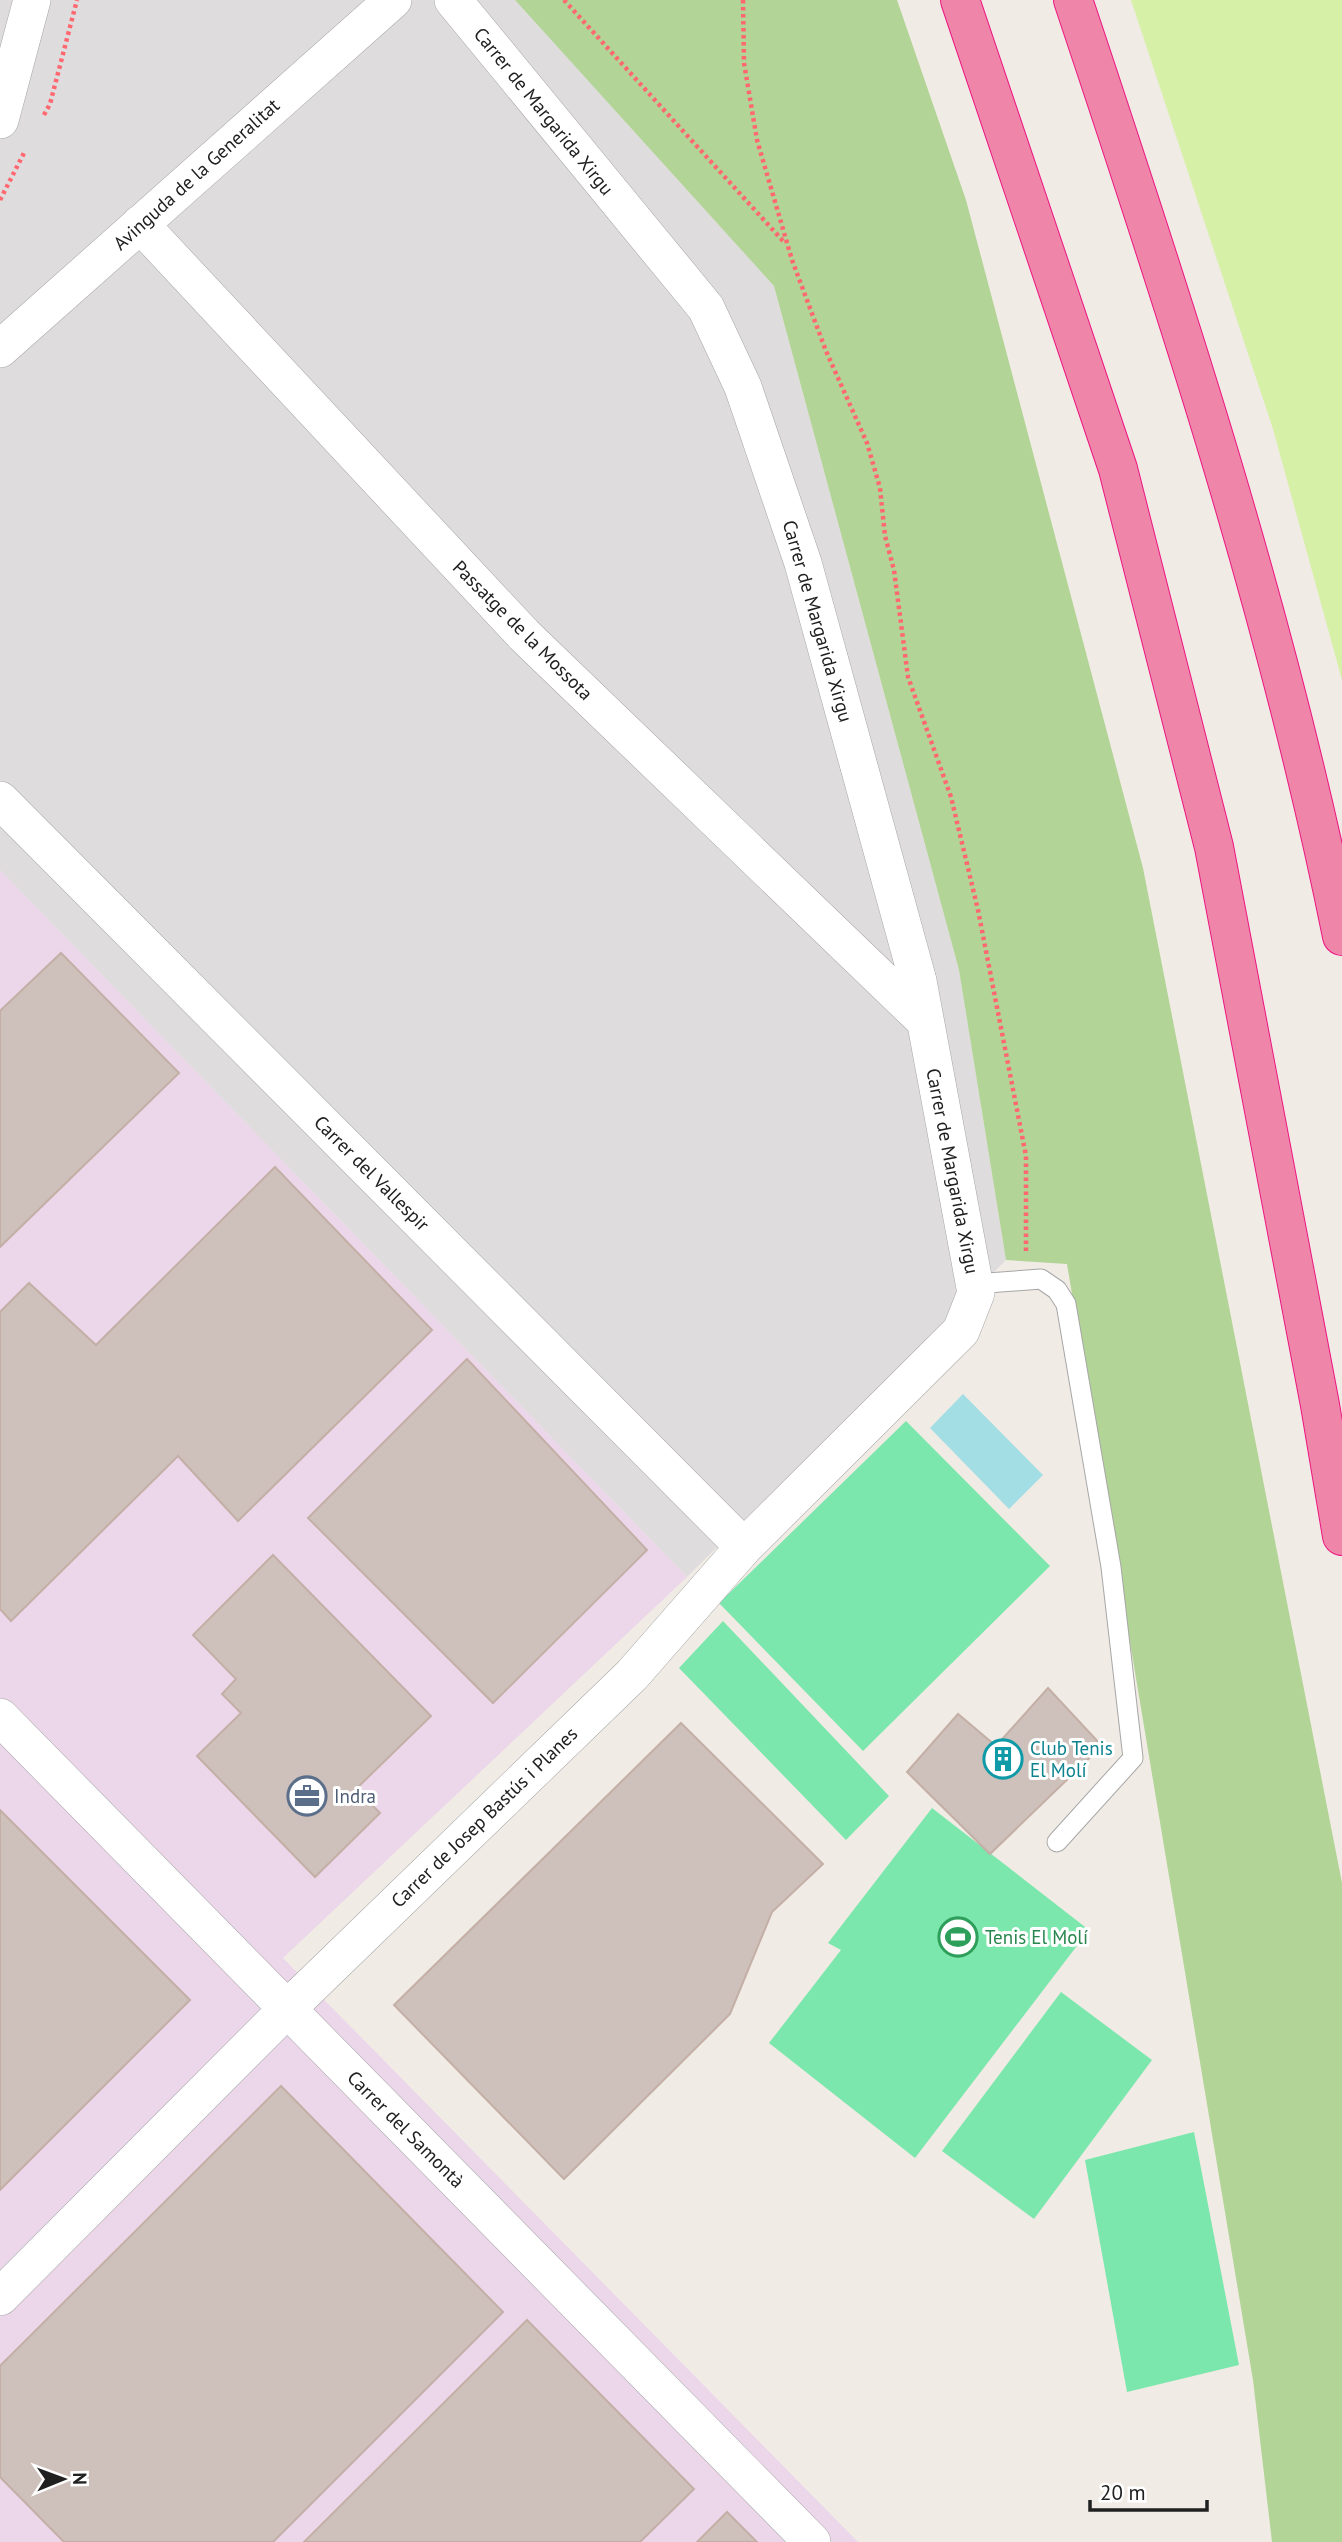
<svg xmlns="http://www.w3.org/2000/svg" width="1342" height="2542" viewBox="0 0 1342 2542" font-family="'PT Sans',sans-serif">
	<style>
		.residential { fill: #dedcdd }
		.industrial { fill: #ebd6ea }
		.grass { fill: #d6f0a7 }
		.forest { fill: #b2d496 }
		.pitch { fill: #7ce7ad }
		.water { fill: #a2dee3 }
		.building { fill: #cec0bb; stroke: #c4afa6; stroke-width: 2 }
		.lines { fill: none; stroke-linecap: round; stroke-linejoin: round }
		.service-casing { stroke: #a7a7a7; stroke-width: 21 }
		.minor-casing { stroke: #a7a7a7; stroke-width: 38 }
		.motorway-casing { stroke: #eb1680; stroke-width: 40 }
		.path { stroke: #ff6870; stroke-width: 4.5; stroke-dasharray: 3.5 3.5; stroke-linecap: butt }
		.service { stroke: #fff; stroke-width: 19 }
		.minor { stroke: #fff; stroke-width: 37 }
		.motorway { stroke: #ef86aa; stroke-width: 38 }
		.labels { text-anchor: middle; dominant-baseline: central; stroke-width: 6; stroke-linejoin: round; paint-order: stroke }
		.street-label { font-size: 19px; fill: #202020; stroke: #fff }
		.culture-label { font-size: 19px; fill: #0d838f; stroke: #fff; text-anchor: start }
		.service-label { font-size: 19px; fill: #4e5e75; stroke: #fff; text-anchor: start }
		.leisure-label { font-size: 19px; fill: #27864d; stroke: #fff; text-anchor: start }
	</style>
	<rect width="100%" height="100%" fill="#f1ebe5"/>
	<path class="residential" d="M0 0H515L774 286 959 970 1006 1260 687 1577 0 870Z"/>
	<path class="industrial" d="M0 870 687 1577 283 1958 858 2542H0Z"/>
	<path class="grass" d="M1131 0H1342V680L1273 429Z"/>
	<path class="forest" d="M515 0H897L966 200 1143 868 1342 1883V2542H1272L1253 2380 1067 1264 1006 1260 959 970 774 286Z"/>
	<path class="pitch" d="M906 1421 1050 1566 863 1751 719 1603Z
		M723 1621 889 1796 846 1840 679 1668Z
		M932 1808 1089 1930 915 2158 769 2043 841 1950 828 1943Z
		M1061 1992 1152 2060 1034 2219 942 2151Z
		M1194 2132 1239 2365 1127 2392 1085 2160Z"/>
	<path class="water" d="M963 1394 1043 1475 1009 1509 930 1428Z"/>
	<path class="building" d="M61 953 179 1073 0 1247V1011Z
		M275 1167 432 1330 238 1521 178 1456 11 1621 0 1609V1312L29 1283 96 1345Z
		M467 1359 647 1550 493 1703 308 1518Z
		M273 1555 431 1716 356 1789 380 1813 315 1877 197 1756 241 1713 222 1694 236 1679 193 1635Z
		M1048 1688 1102 1746 990 1854 907 1772 958 1714 996 1746Z
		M681 1723 823 1864 772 1912 730 2014 564 2179 394 2005Z
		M0 1810 190 2000 0 2190Z
		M281 2086 503 2312 273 2542H64L0 2477V2366Z
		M527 2320 694 2489 640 2542H304Z
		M727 2512 757 2542H697Z"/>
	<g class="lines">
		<g class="service-casing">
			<path id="service" d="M974 1284 1041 1279 1057 1290 1066 1304 1111 1567 1133 1758 1057 1842"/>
		</g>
		<g class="minor-casing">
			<path id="minor" d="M0 120 32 0
				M140 224 524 635 924 1020
				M0 349 393 0
				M0 800 744 1547
				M0 1717 812 2542
				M0 2297 287 2009 632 1675 744 1547 961 1331 976 1293 918 981 803 563 743 387 706 308 453 0"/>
		</g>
		<g class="motorway-casing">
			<path id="motorway" d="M960 0 1118 469 1214 847 1320 1405 1342 1536
				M1073 0C1176 308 1278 618 1342 936"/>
		</g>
		<path class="path" d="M564 0 783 241
			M743 0 744 63 757 140 792 260 826 351 867 443 880 488 885 536 894 570 908 677 951 797 978 910 1026 1156V1252
			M44 115 50 104 77 0
			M0 200 25 151"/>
		<use href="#service" class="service"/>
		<use href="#minor" class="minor"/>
		<use href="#motorway" class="motorway"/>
	</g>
	<defs>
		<g id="building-ring" transform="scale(2.0125)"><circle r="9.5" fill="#fff" stroke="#0f9aa8" stroke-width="1.5"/><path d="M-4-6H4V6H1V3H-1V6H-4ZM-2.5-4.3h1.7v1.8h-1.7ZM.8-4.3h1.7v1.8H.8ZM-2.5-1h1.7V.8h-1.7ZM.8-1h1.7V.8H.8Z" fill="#0f9aa8"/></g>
		<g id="office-ring" transform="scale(2.0125)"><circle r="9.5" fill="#fff" stroke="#5c6f8a" stroke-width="1.5"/><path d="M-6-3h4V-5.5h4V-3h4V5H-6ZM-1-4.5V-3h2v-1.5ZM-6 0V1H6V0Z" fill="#5c6f8a"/></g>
		<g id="stadium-ring" transform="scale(2.0125)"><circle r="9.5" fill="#fff" stroke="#2e9e5b" stroke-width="1.5"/><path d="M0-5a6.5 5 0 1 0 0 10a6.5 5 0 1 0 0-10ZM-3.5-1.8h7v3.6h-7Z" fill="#2e9e5b"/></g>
	</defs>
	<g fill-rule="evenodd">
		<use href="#building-ring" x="1003" y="1759"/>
		<use href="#office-ring" x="307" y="1796"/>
		<use href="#stadium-ring" x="958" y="1937"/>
	</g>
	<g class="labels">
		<g class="street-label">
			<text transform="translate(544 111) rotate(51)">Carrer de Margarida Xirgu</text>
			<text transform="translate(196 174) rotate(-42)">Avinguda de la Generalitat</text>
			<text transform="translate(818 621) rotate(74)">Carrer de Margarida Xirgu</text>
			<text transform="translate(523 630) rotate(45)">Passatge de la Mossota</text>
			<text transform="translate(953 1171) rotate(79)">Carrer de Margarida Xirgu</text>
			<text transform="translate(372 1173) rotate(45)">Carrer del Vallespir</text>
			<text transform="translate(484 1817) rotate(-44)">Carrer de Josep Bastús i Planes</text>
			<text transform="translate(406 2129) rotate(45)">Carrer del Samontà</text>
		</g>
		<g class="culture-label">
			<text x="1030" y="1748">Club Tenis<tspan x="1030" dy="22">El Molí</tspan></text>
		</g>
		<g class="service-label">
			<text x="334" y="1796">Indra</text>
		</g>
		<g class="leisure-label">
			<text x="985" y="1937">Tenis El Molí</text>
		</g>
	</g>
	<g transform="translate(63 2479) rotate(89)" stroke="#ffffff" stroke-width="5" paint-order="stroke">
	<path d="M0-5L12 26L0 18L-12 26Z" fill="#202020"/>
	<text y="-10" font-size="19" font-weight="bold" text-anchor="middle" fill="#202020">N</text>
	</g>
	<path d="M1090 2500v10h117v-10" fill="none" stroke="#202020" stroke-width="3.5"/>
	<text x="1100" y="2500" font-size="21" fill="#202020" stroke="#ffffff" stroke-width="5" paint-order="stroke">20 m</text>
</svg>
